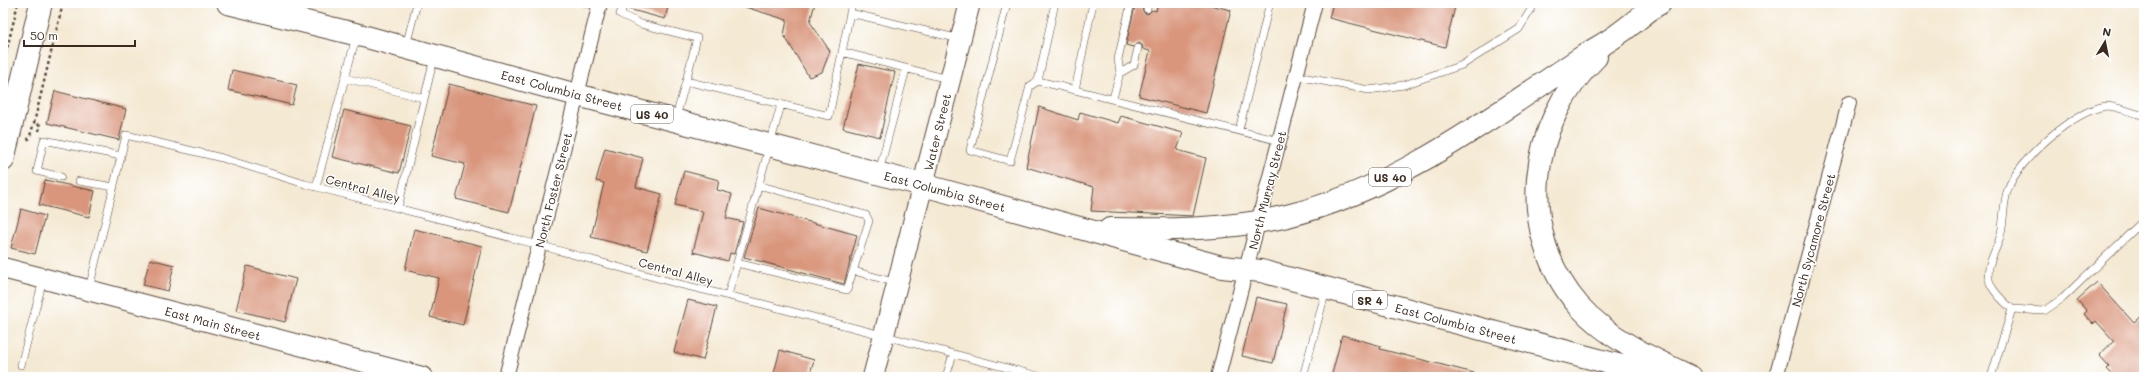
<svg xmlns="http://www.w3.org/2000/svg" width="2147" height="380" viewBox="0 0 2147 380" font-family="Mali,sans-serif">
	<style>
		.building { fill: #d9967d }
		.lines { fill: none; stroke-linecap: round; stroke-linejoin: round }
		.lane-casing { stroke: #574739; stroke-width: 8 }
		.street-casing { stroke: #574739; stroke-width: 16 }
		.secondary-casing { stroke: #574739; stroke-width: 22 }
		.primary-casing { stroke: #574739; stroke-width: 24 }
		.path { stroke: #574739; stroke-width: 2.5; stroke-dasharray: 3 3; stroke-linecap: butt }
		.lane { stroke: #fff; stroke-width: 7 }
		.street { stroke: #fff; stroke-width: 14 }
		.secondary { stroke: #fff; stroke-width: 20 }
		.primary { stroke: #fff; stroke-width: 22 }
		.labels { text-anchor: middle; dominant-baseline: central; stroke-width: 3; stroke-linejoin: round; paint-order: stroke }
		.shield { fill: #fff; stroke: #766a62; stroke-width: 1 }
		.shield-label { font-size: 11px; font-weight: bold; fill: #3b2a1e }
		.street-label { font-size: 12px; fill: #3b2a1e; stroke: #fff }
	</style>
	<rect width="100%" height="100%" fill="#fff"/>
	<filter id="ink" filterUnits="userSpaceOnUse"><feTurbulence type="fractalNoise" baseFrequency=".025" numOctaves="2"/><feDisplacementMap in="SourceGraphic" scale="8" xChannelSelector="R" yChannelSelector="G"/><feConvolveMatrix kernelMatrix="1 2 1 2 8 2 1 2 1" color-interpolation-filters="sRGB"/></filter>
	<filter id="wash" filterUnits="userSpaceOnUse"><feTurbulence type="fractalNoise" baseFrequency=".012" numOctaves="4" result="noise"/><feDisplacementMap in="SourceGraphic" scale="16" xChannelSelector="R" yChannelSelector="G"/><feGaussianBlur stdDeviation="0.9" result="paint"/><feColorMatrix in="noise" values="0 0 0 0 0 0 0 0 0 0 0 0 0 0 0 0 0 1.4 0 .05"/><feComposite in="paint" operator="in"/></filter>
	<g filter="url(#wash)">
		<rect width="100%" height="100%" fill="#f4e9d3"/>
		<g id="blocks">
			<path class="building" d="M630 3H669L665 19 628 9Z
				M742 3H815L810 22 830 51 822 72 809 77 784 35 787 20 742 6Z
				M1158 3H1201L1231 10 1206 113 1139 96 1150 51 1143 49 1142 45 1139 43 1133 47 1126 45 1135 6 1142 8 1144 13 1148 14 1152 10 1156 11Z
				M1333 3H1456L1445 47 1329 18Z
				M859 64 895 72 880 137 843 128Z
				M232 70 297 85 292 105 228 90Z
				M449 84 536 106 509 212 456 199 465 164 431 156Z
				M55 91 126 109 119 140 47 123Z
				M1039 107 1078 120 1080 112 1118 123 1121 116 1183 133 1177 150 1206 158 1193 216 1091 211 1094 187 1026 167Z
				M344 110 411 126 399 173 332 157Z
				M605 148 643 158 636 187 662 194 647 251 591 237 604 183 596 181Z
				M684 171 719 180 717 190 732 194 726 218 743 222 734 254 730 253 728 261 693 252 703 212 675 205Z
				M45 180 95 191 89 217 39 205Z
				M759 208 857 235 844 284 744 257Z
				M21 209 45 216 35 254 11 248Z
				M414 229 482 246 463 325 430 317 439 278 405 270Z
				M150 259 174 265 168 291 143 285Z
				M247 266 296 279 285 322 236 310Z
				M2097 282 2134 323 2144 314V374L2140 377H2114L2106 369 2109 366 2099 355 2114 341 2096 321 2093 324 2084 314 2087 311 2077 300Z
				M1256 297 1287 304 1273 363 1242 356Z
				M688 300 717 307 703 360 674 352Z
				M1342 335 1381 346 1380 349 1474 373 1473 377H1344L1332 374Z
				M780 350 814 360 809 377H773Z"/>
		</g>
	</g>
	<g filter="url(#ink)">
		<use href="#blocks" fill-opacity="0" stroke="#574739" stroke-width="1"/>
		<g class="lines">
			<g class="lane-casing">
				<path id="lane" d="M585 3 599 7
					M625 3 620 14 641 24 697 38 686 81 829 116 852 3
					M951 3 969 7
					M1007 3 970 150 1010 161 1030 86 1038 81 1075 90
					M1093 3 1075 90 1280 141
					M1147 9 1148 3
					M850 13 960 39
					M406 46 417 3
					M842 52 948 79
					M1120 73 1134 65 1138 48
					M1297 76 1369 90 1404 85 1462 65 1519 29 1535 3
					M345 78 423 98
					M1038 81 1055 3
					M1113 98 1120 73 1118 59 1131 3
					M676 117 686 81
					M1239 130 1269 6 1268 3
					M879 172 906 69
					M61 177 37 171 44 140 121 156
					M79 181 114 187
					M316 187 356 37
					M398 208 434 58
					M737 263 847 290 869 221 866 215 758 185
					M854 271 897 283
					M89 289 126 135 222 158 305 184 539 245 675 283 763 304 1042 377
					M728 295 781 105
					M2012 309C2004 302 1994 293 1990 283 1984 269 1995 253 1999 240 2005 224 2002 205 2008 189 2018 160 2074 110 2106 106 2115 106 2134 113 2144 116
					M21 365 43 280
					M946 377 953 354
					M1303 377 1326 290
					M1991 377 2012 309 2044 311 2063 298 2144 220"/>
			</g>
			<g class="street-casing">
				<path id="street" d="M506 377 600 3
					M1218 377 1315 3
					M1776 377 1849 103"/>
			</g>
			<g class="secondary-casing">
				<path id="secondary" d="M3 268 422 377
					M873 377 970 3"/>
			</g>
			<g class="primary-casing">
				<path id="primary" d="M228 3 363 36 577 95 923 185 1222 267 1261 271 1663 377
					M1596 57C1528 123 1515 232 1579 306 1609 339 1651 358 1691 377
					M3 160 41 3
					M1110 229C1168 230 1229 230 1287 216 1399 189 1495 114 1590 52 1600 46 1611 40 1621 32 1634 23 1646 11 1660 3"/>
			</g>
			<path class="path" d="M3 65 18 3
				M39 131 40 125 34 123 63 3
				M27 139H29L34 123"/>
			<use href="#lane" class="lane"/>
			<use href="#street" class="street"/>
			<use href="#secondary" class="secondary"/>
			<use href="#primary" class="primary"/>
		</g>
	</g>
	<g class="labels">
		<g class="shield">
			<rect x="631" y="105" width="42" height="18" rx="3"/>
			<rect x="1369" y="168" width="42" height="18" rx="3"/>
			<rect x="1353" y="291" width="34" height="18" rx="3"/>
		</g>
		<g class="shield-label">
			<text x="652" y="114">US 40</text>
			<text x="1390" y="177">US 40</text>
			<text x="1370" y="300">SR 4</text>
		</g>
		<g class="street-label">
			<text transform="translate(562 90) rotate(15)">East Columbia Street</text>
			<text transform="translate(937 132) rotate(-76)">Water Street</text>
			<text transform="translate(363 188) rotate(15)">Central Alley</text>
			<text transform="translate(553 190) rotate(-76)">North Foster Street</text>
			<text transform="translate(1267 190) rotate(-76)">North Murray Street</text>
			<text transform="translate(945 191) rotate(15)">East Columbia Street</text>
			<text transform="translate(1813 240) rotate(-75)">North Sycamore Street</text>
			<text transform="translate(676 271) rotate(15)">Central Alley</text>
			<text transform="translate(213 323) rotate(15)">East Main Street</text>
			<text transform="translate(1456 323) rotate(15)">East Columbia Street</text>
		</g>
	</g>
	<rect width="2147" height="380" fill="none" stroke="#fff" stroke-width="16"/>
	<g transform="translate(2105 42) rotate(10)" stroke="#ffffff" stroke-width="3" paint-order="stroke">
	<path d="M0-3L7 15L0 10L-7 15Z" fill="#3b2a1e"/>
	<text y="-6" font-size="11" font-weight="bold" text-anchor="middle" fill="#3b2a1e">N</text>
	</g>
	<path d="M24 40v6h111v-6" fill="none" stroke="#3b2a1e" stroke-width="2"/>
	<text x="30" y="40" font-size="12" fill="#3b2a1e" stroke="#ffffff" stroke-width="3" paint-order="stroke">50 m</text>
</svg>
